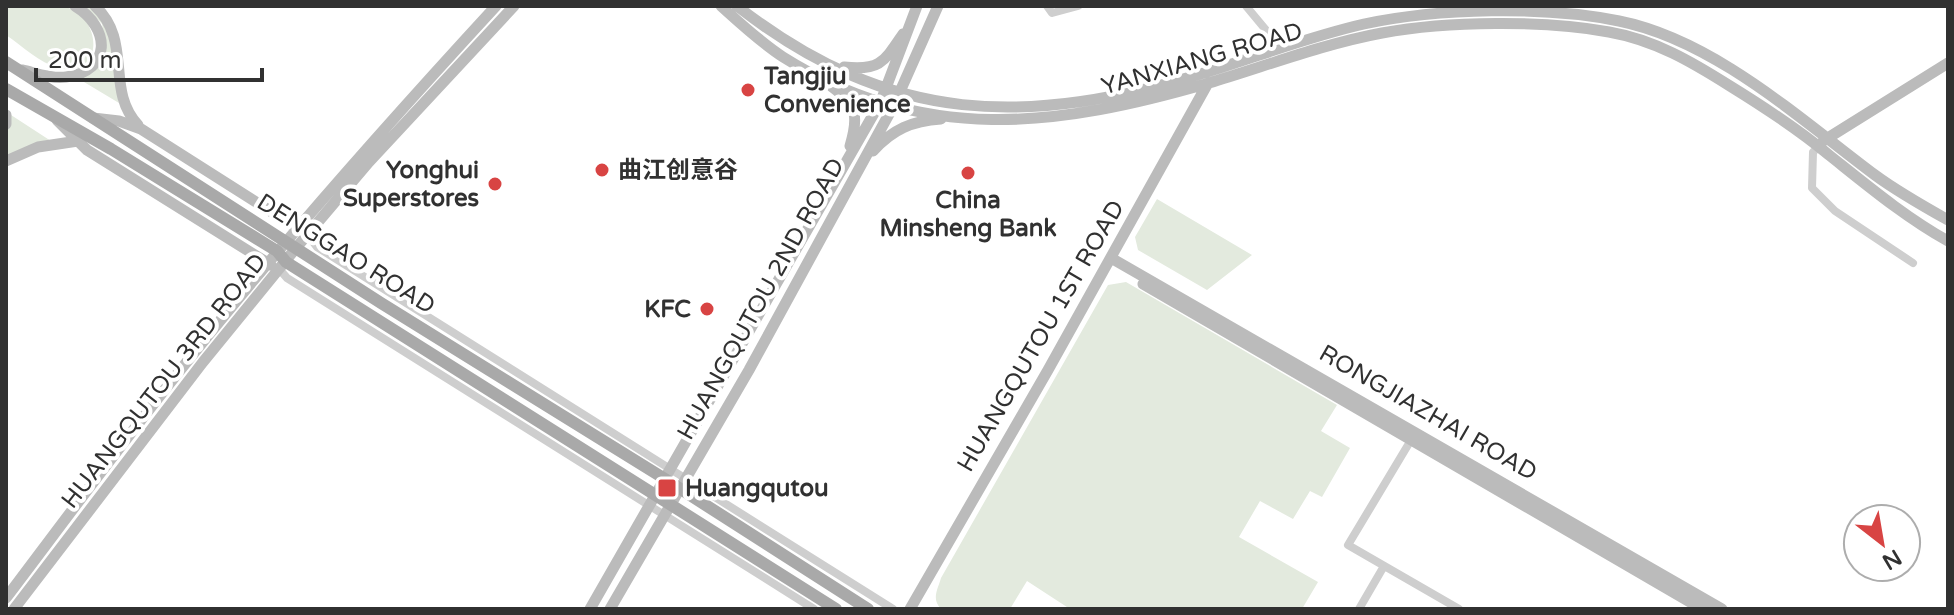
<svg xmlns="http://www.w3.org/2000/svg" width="1954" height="615" viewBox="0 0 1954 615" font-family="'Varela Round','Noto Sans SC',sans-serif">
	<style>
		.green { fill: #e3eade }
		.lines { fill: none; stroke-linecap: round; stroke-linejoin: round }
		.street { stroke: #cecece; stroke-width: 8 }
		.secondary { stroke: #bbb; stroke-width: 11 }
		.primary { stroke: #a9a9a9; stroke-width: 12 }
		.poi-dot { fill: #d84443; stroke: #fff; stroke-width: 3 }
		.labels { text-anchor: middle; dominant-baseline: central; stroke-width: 8; stroke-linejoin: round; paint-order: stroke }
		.street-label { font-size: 24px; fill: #313131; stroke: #fff }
		.poi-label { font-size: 24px; font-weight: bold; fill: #313131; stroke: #fff; text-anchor: start }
	</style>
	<rect width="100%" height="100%" fill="#fff"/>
	<path class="green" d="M6 6C23 6 45 3 62 6 104 15 105 80 58 68 40 63 22 46 6 35Z
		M85 6C116 12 116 77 119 103L79 79 106 49 102 24Z
		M11 115 51 141 6 158V139Z
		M1157 199 1252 255 1207 290 1138 250 1135 237Z
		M1126 282 1337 405 1321 431 1350 448 1322 497 1310 491 1293 519 1260 501 1239 537 1318 582 1302 609H1070L1027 581 1010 609H941C931 599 938 589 941 578L1108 285Z"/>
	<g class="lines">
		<path class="street" d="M1047 6 1052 13 1078 6
			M1246 6 1281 48
			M1819 147 1813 152 1812 188 1835 211 1913 263
			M308 235 317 247 893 609
			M280 270 287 278 814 609
			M1411 440 1348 545 1459 609
			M1359 609 1384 566"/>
		<path class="secondary" d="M95 6C133 41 105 90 138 125
			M721 6C741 24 760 42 783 57 923 145 1058 127 1209 83 1266 66 1323 44 1382 33 1447 21 1545 20 1609 32 1655 40 1692 62 1730 86 1764 107 1798 129 1829 155 1868 186 1905 217 1948 241
			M737 6C891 126 1027 127 1207 72 1259 56 1311 36 1364 24 1438 8 1545 6 1619 21 1714 40 1800 119 1875 175 1898 192 1923 206 1948 220
			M844 67C880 71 884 62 903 34
			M22 70C36 73 51 79 66 77 112 71 111 28 75 6
			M831 86C857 105 859 116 850 146
			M6 115V124
			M93 118 119 121 141 129 300 230
			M57 120 87 150 271 265
			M1823 141 1948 63
			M873 151C893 129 912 121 941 119
			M6 161 38 147 78 141
			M1111 258 1722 609
			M1143 284 1702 609
			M6 598C68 516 129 433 194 353 290 233 392 119 496 6
			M14 609 203 362 296 248 369 162 514 6
			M590 609 881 101 917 6
			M610 609 749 370 894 105 938 6
			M910 609 1048 370 1208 83"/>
		<path class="primary" d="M6 62 381 303 665 479 868 609
			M6 89 111 149 277 251 286 262 836 609"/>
	</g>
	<g class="poi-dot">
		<circle cx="748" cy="90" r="8"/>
		<circle cx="602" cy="170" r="8"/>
		<circle cx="968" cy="173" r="8"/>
		<circle cx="495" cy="184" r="8"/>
		<circle cx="707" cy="309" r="8"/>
		<rect x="657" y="478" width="20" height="20" rx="4"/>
	</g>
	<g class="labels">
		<g class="street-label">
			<text transform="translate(1202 59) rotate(-16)">YANXIANG ROAD</text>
			<text transform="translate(346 254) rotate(32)">DENGGAO ROAD</text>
			<text transform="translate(761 299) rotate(-61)">HUANGQUTOU 2ND ROAD</text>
			<text transform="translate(1041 336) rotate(-60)">HUANGQUTOU 1ST ROAD</text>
			<text transform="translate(164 381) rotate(-52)">HUANGQUTOU 3RD ROAD</text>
			<text transform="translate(1428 413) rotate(30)">RONGJIAZHAI ROAD</text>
		</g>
		<g class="poi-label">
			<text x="764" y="76">Tangjiu<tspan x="764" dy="28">Convenience</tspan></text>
			<text x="479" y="170" text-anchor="end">Yonghui<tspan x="479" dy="28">Superstores</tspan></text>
			<text x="618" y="170">曲江创意谷</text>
			<text x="968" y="200" text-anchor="middle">China<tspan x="968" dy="28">Minsheng Bank</tspan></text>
			<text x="691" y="309" text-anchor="end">KFC</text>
			<text x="685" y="488">Huangqutou</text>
		</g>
	</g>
	<rect width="1954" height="615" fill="none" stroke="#313131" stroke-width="16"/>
	<g transform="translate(1882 543) rotate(149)"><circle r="38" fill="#ffffff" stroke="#adadad" stroke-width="2"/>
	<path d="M0-6L14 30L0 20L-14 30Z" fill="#d84443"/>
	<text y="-12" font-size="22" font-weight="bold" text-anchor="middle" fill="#313131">N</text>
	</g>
	<path d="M36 68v12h226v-12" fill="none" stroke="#313131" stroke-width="4"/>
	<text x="48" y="68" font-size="24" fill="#313131" stroke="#ffffff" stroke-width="6" paint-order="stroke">200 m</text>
</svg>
